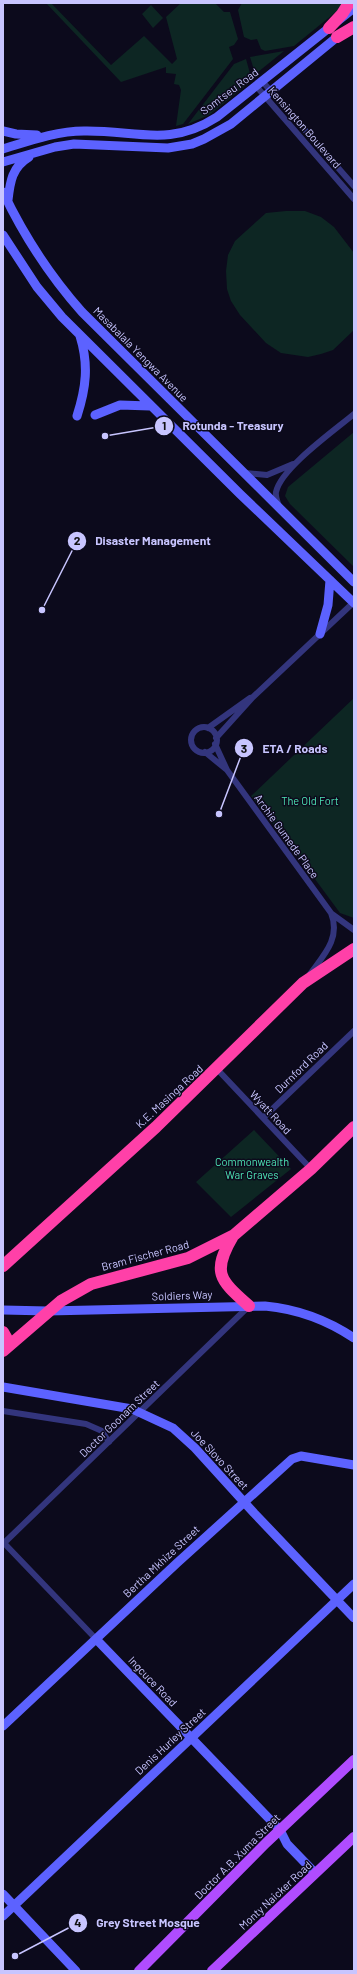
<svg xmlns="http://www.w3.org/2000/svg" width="357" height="1974" viewBox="0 0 357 1974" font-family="Barlow,sans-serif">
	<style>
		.green { fill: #0d2623 }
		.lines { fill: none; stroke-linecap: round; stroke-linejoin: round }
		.street { stroke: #33357d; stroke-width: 6 }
		.secondary { stroke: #5c62ff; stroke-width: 9 }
		.primary { stroke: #b04cff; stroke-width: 10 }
		.highway { stroke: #ff40a8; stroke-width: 12 }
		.labels { text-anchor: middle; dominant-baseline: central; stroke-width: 3; stroke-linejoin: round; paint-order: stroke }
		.street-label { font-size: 11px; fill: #c8c5ff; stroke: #0c0a1c }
		.park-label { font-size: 11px; fill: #4de3b4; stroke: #0c0a1c }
		.leader { fill: none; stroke: #c8c5ff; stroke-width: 1.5 }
		.callout-dot { fill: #c8c5ff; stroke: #0c0a1c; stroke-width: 1.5 }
		.mark-label { font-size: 12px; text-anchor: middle; font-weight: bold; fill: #111 }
		.callout-label { font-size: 12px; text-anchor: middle; font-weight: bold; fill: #c8c5ff; stroke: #0c0a1c; stroke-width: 3; stroke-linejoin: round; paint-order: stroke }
	</style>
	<rect width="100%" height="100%" fill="#0c0a1c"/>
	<path class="green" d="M46 3H51L111 65 144 36 172 64 177 59 166 17 181 3H215L224 12H230L238 39 234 45 229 47 233 59 183 124 176 126 181 90 179 85 174 84 176 74 166 73V67L121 82Z
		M242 3H344L337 11 294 46 265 51 261 49 257 39 251 40 244 37 238 10Z
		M151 5 163 18 153 28 142 14Z
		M284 51 258 72 255 73 250 57Z
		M246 59 251 77 248 84 209 115 188 124 234 64Z
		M286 211H305L321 217 334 227 354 253V330L333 350 321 354 308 357 281 353 266 343 240 315 231 301 227 289 226 271 228 255 235 241 266 213Z
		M354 432V567L290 504 285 496 288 487Z
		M354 698V918L340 913 298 856 251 796Z
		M254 1130 291 1169 231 1217 196 1182Z"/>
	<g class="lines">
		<path class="street" d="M262 81 354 186
			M256 86 354 199
			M245 473 267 475 293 464
			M279 507C278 502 275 497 276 492 281 468 335 430 354 414
			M191 740a13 13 0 1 1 26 0a13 13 0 1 1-26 0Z
			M208 728 250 698
			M216 738 253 697 354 602
			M215 744 227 770
			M205 752 227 770 331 913C341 938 324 955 310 974
			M332 914 354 930
			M217 1069 311 1169
			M263 1118 354 1031
			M3 1411 86 1424 102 1431 109 1442
			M3 1542 96 1639
			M3 1544 249 1306"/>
		<path class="secondary" d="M3 131 16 134 37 135
			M3 149C29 141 56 131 84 131 136 130 169 148 217 117L354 8
			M3 162 55 147 74 144 168 148 192 144 204 139 231 124 342 33
			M3 192C24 236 50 276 82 312L354 582
			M8 200C10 182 12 167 29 157
			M3 235 37 287 62 317 240 494 354 603
			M95 415 120 405 150 406
			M77 416C86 388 89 365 80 336
			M320 634 328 605 330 580
			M3 1310 48 1311 265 1306C297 1309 327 1320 354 1338
			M3 1387 132 1409 173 1428 195 1448 254 1513 354 1618
			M96 1639 280 1830 287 1844 315 1873
			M3 1726 177 1563 292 1459 301 1456 354 1465
			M3 1894 76 1971
			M3 1916 354 1584"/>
		<path class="primary" d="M139 1971 266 1843 354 1760
			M212 1971 354 1837"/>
		<path class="highway" d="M329 28 342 14 349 3
			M337 37 354 27
			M233 1236C211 1273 220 1280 249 1306
			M3 1266 156 1127 303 983 354 949
			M3 1332 7 1339V1347
			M3 1351 61 1301 91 1284 188 1258 234 1235 311 1169 354 1127"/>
	</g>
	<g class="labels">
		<g class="street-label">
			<text transform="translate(229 91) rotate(-37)">Somtseu Road</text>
			<text transform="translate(305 127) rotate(49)">Kensington Boulevard</text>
			<text transform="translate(141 354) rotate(45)">Masabalala Yengwa Avenue</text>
			<text transform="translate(287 836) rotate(54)">Archie Gumede Place</text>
			<text transform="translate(301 1067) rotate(-44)">Durnford Road</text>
			<text transform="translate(169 1096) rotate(-43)">K.E. Masinga Road</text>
			<text transform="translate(271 1112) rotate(47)">Wyatt Road</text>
			<text transform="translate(145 1255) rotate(-15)">Bram Fischer Road</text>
			<text transform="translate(182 1295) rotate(-2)">Soldiers Way</text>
			<text transform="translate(119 1418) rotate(-44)">Doctor Goonam Street</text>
			<text transform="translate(220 1459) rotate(47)">Joe Slovo Street</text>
			<text transform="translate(161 1561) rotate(-43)">Bertha Mkhize Street</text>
			<text transform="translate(153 1681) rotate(46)">Ingcuce Road</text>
			<text transform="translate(170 1741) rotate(-43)">Denis Hurley Street</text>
			<text transform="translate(237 1856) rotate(-45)">Doctor A.B. Xuma Street</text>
			<text transform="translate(275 1895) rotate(-43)">Monty Naicker Road</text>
		</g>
		<g class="park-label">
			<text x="310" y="800">The Old Fort</text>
			<text x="252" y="1161">Commonwealth<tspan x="252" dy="13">War Graves</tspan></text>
		</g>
	</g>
	<path class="leader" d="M105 436L164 426M42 610L77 541M219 814L244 748M15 1956L78 1923"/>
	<g class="callout-dot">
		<circle cx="105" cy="436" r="4"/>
		<circle cx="42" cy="610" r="4"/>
		<circle cx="219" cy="814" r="4"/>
		<circle cx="15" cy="1956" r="4"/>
		<circle cx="164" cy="426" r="10"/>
		<circle cx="77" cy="541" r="10"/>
		<circle cx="244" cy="748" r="10"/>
		<circle cx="78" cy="1923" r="10"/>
	</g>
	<g class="mark-label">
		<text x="164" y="430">1</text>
		<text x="77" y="545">2</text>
		<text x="244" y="753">3</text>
		<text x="78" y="1927">4</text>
	</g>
	<g class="callout-label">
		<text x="233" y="430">Rotunda - Treasury</text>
		<text x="153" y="545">Disaster Management</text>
		<text x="295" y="753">ETA / Roads</text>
		<text x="148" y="1927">Grey Street Mosque</text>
	</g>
	<rect width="357" height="1974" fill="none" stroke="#c8c5ff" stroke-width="8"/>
</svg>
